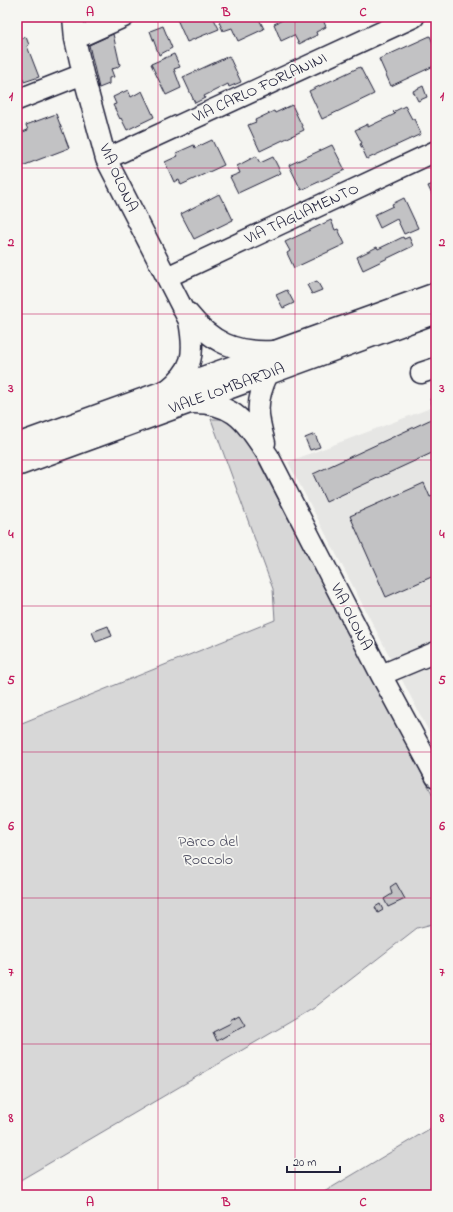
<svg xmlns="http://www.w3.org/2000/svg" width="453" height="1212" viewBox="0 0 453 1212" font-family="'Indie Flower',sans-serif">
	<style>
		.built { fill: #e6e6e4 }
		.green { fill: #d7d7d7; stroke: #7c7c89 }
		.building { fill: #c2c2c4; stroke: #22223b }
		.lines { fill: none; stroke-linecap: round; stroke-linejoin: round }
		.minor-casing { stroke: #22223b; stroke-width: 23 }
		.major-casing { stroke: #22223b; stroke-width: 25 }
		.minor { stroke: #f6f6f2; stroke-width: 20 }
		.major { stroke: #f6f6f2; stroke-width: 22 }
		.grid { fill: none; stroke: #c2185b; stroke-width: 1; stroke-opacity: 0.55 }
		.labels { text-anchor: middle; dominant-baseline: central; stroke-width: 3.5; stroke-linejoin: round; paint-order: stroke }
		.street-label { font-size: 16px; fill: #22223b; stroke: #f6f6f2 }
		.park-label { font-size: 16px; fill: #4f4f62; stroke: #f6f6f2 }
		.neatline { fill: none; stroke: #c2185b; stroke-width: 1.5 }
		.grid-label { font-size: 13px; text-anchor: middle; font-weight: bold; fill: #c2185b }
	</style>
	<rect width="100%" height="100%" fill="#f6f6f2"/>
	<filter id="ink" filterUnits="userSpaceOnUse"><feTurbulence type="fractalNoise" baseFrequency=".025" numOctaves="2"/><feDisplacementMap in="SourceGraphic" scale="8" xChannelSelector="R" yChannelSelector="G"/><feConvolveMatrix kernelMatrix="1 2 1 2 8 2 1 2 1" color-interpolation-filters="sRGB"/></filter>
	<g filter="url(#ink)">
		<path class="built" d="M436 406V745L288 462Z"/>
		<path class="green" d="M211 419H232L255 455 436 801V923L417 928 314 1008 17 1182V725L275 620 273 589Z
			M436 1125V1195H319Z"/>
		<path class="building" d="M176 17H213L219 29 187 42Z
			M228 17H258L264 29 238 41 232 28 223 31 219 22Z
			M289 17H322L326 27 316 32 317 35 299 44 294 35 281 41 274 24Z
			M163 26 172 48 159 55 150 31Z
			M113 34 120 65 116 68 111 69 114 77 109 78V84L99 88 89 45Z
			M430 36 436 50V65L391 86 379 59Z
			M26 37 29 45 27 46 39 77 24 82 23 79 17 82V41Z
			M174 54 180 67 174 69 181 88 166 95 151 64Z
			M229 56 241 82 229 87 228 84 204 96 205 98 195 103 183 77Z
			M360 67 374 94 322 119 309 91Z
			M423 86 427 97 418 101 413 91Z
			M128 90 131 97 142 91 154 117 127 130 121 118 120 119 113 105 116 104 113 97Z
			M292 105 304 130 260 151 248 125 256 122 255 120 274 111 275 113Z
			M405 106 412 119H414L421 134 367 159 360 144 362 143 355 130 368 124V127L395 114 393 112Z
			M56 114 69 148 17 168V134L28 130 26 125Z
			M212 140 224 165 181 185 179 180 174 182 165 162 178 156 176 153 194 145 195 148Z
			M332 145 345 170 301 190 289 165Z
			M256 156 260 163 273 157 281 173 238 193 230 177 240 173 237 166Z
			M436 183V203L428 186Z
			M219 194 223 202 224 201 233 220 194 239 181 214Z
			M404 198 418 228 404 234 397 219 380 228 374 215 393 206 392 204Z
			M331 220 335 230 338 229 345 244 294 268 287 253 290 251 285 242Z
			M403 237 404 239 409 237 413 246 363 270 357 257 377 247 378 249Z
			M317 281 322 290 312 294 307 285Z
			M287 290 294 303 283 308 276 295Z
			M436 396V413L430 399Z
			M436 417V459L434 452 326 502 313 474Z
			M315 434 320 447 310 450 305 438Z
			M424 483 430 497 436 495V575L386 597 350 516Z
			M108 626 112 636 96 642 92 632Z
			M396 883 405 899 388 907 384 899 392 894 390 887Z
			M380 904 383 910 378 913 375 907Z
			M239 1015 245 1025 217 1041 213 1032 231 1023 230 1020Z"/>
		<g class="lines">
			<g class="minor-casing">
				<path id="minor" d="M73 17 75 39 83 74 106 159 189 321C195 354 194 369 166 391
					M75 39 124 17
					M17 100 83 74
					M106 159 414 17
					M167 277 436 151
					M188 313C212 343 235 353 273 351
					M421 373 436 368
					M188 403C235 401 245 422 269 457L381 675 436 777
					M265 443C257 414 255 402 268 374
					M381 675 436 652"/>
			</g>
			<g class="major-casing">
				<path id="major" d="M17 445 436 294
					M17 465 436 312"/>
			</g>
			<use href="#minor" class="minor"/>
			<use href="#major" class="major"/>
		</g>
	</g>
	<path class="grid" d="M158 17V1195M295 17V1195M17 168H436M17 314H436M17 460H436M17 606H436M17 752H436M17 898H436M17 1044H436"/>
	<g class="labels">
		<g class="street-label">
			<text transform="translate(260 88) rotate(-25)">VIA CARLO FORLANINI</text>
			<text transform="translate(118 178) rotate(66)">VIA OLONA</text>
			<text transform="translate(302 214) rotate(-25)">VIA TAGLIAMENTO</text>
			<text transform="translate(227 389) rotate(-20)">VIALE LOMBARDIA</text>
			<text transform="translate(351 617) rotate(63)">VIA OLONA</text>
		</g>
		<g class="park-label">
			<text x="208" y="842">Parco del<tspan x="208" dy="18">Roccolo</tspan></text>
		</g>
	</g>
	<rect width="453" height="1212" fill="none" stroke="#f6f6f2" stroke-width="44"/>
	<path d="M287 1166v6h53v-6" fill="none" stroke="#22223b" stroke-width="2"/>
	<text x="293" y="1166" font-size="12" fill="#22223b" stroke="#f6f6f2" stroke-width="3" paint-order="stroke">20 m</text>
	<rect x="22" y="22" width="409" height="1168" class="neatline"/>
	<g class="grid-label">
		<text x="90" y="16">A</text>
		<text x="226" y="16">B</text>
		<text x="363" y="16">C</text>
		<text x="11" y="100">1</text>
		<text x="442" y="100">1</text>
		<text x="11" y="246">2</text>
		<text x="442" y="246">2</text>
		<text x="11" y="392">3</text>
		<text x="442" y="392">3</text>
		<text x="11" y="538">4</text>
		<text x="442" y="538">4</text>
		<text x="11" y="684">5</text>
		<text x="442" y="684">5</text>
		<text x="11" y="830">6</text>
		<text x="442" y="830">6</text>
		<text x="11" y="976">7</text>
		<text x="442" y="976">7</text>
		<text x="11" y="1122">8</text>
		<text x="442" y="1122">8</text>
		<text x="90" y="1206">A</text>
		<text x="226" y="1206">B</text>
		<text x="363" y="1206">C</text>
	</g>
</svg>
